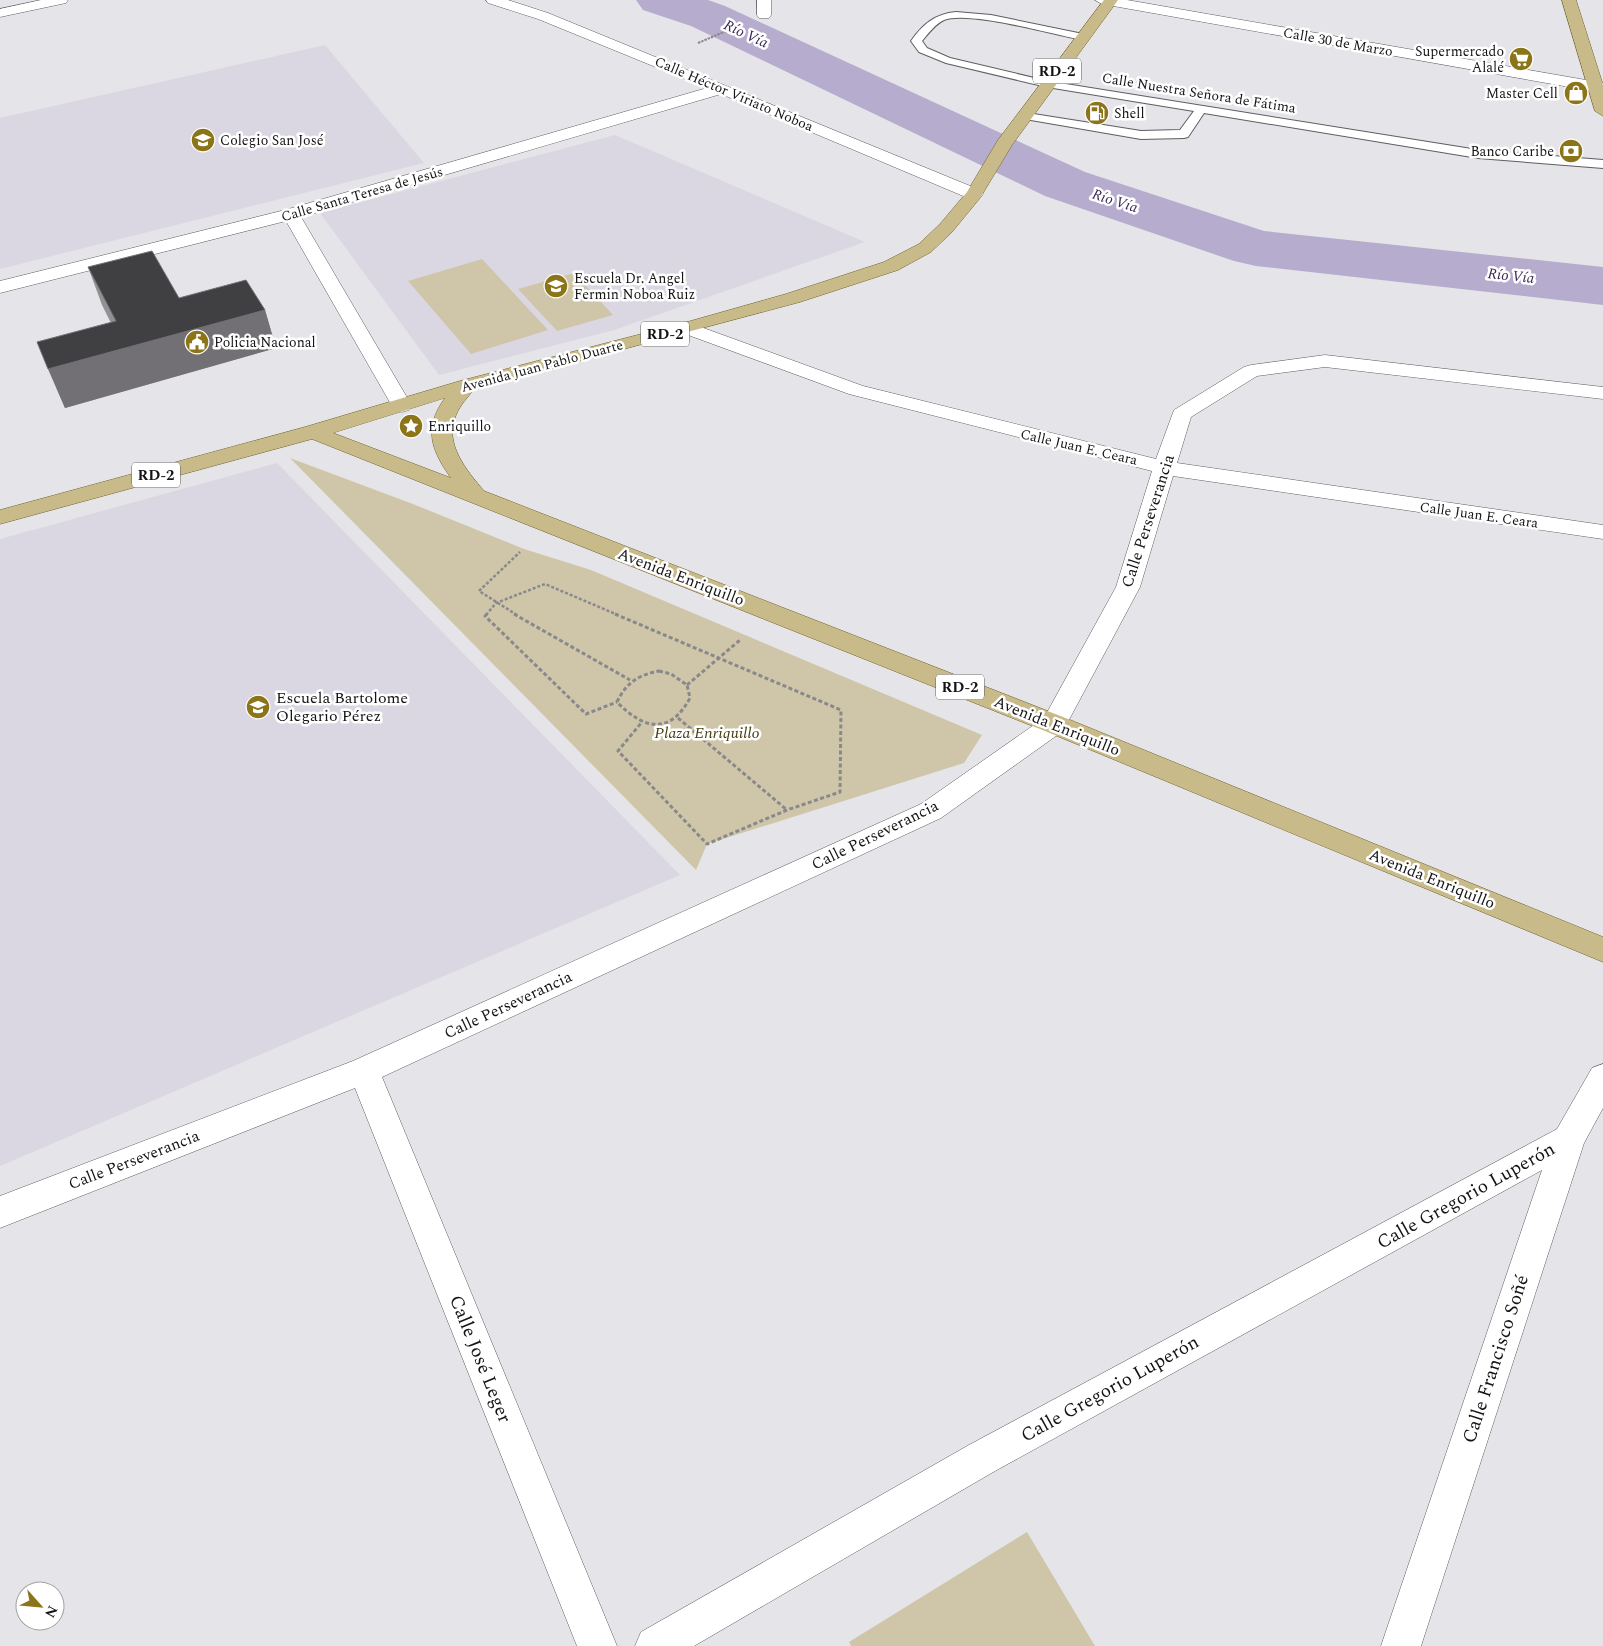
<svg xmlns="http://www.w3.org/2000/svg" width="1603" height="1646" viewBox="0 0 1603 1646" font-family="Spectral,serif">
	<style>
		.built { fill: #dad7e2 }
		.green { fill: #cfc6aa }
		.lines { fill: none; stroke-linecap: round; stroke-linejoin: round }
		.river { fill: #b6acce; fill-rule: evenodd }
		.lane-casing { stroke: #5e5d60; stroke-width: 2 }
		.street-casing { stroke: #5e5d60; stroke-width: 1 }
		.primary-casing { stroke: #72632e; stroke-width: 1 }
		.path-far2 { stroke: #89888a; stroke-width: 2; stroke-dasharray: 2.5 1; stroke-linecap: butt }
		.path-far1 { stroke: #89888a; stroke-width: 2.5; stroke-dasharray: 3 2; stroke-linecap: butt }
		.path { stroke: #89888a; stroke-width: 3; stroke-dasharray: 4 2.5; stroke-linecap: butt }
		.lane { fill: #fff; fill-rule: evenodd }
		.street { fill: #fff; fill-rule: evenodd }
		.primary { fill: #c8bb89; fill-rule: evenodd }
		.wall { fill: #929295 }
		.shaded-wall { fill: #727074 }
		.building { fill: #403f42; stroke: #727074 }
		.labels { text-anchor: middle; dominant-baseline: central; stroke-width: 5; stroke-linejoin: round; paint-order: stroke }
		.far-street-label { font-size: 14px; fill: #151415; stroke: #fff }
		.far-poi-label { font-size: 14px; fill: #151415; stroke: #fff; text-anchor: start }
		.far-water-label { font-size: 15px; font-style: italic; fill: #382855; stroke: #fff }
		.shield { fill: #fff; stroke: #5b5a5b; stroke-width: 1 }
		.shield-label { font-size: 15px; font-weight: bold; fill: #151415 }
		.street-label { font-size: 16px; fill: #151415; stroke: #fff }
		.poi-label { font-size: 16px; fill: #151415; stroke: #fff; text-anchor: start }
		.park-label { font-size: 16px; font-style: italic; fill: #483b0e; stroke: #fff }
		.near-street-label { font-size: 19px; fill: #151415; stroke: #fff }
	</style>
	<rect width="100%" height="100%" fill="#e5e4e8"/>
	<path class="built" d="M325 45 424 163 0 269V118Z
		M615 135 865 242 614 330 439 375 320 213Z
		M277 463 680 875 0 1166V539Z"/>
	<path class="green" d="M482 259 548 330 471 354 408 281Z
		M574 273 613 315 557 331 518 289Z
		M290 458 413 504 524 549 591 570 982 735 964 763 707 844 696 870Z
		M1027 1532 1095 1646H851L849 1642Z"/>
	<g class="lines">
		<path class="river" d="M636 0H708L725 6 1085 172 1264 231 1603 267V305L1256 266 1234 261 1045 196 691 26 643 10Z"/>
		<g class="lane-casing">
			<path id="lane" d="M956 12 991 15 1083 34 1088 37 1083 40C1055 35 968 10 944 20 935 24 928 34 922 41L927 48 950 58 1047 81 1478 150 1603 160V168L1478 158 1204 113 1188 137 1184 138 1141 139 1025 119 1019 115 1021 112 1141 131 1180 130 1194 111 1047 87 946 63 919 52 911 41C923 24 935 14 956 12Z"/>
		</g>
		<g class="street-casing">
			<path id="street" d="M41 0H68L66 3 0 17V9Z
				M486 0H508L548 13 980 190 983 194 980 198H968L721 94 301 217 412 406 409 410 402 412 395 410 392 406 286 221 0 293V281L285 210 707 88 538 19 488 3Z
				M757 0H771V15L769 18H759L757 15Z
				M1095 0H1127L1603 83V93L1102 4Z
				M687 322 863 386 1156 459 1174 410 1244 367 1251 365 1325 355 1603 387V399L1325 367 1257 376 1191 417 1177 463 1603 525V539L1173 476 1140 587 1063 731 941 818 382 1077 617 1646H577L355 1088 0 1228V1196L353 1061 921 804 1044 718 1116 587 1152 471 849 394 680 332 677 328 680 324Z
				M1603 1064V1108L1584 1143 1421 1646H1381L1542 1170 995 1471 694 1646H635L641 1632 969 1445 1557 1129 1592 1068Z"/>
		</g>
		<g class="primary-casing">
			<path id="primary" d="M1104 0H1118L1012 145 980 198 952 232 931 252 898 270 800 302 474 389C468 397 460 405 456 415 443 443 467 471 484 491L1063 717 1603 937V962L1045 731 312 439 0 524V510L305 427 460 381 680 324 786 294 884 262 919 244 940 224 967 192 998 140ZM445 398C423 428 431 450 451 478L333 433Z
				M1562 0H1576L1603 85V116L1595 111Z"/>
		</g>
		<path class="path-far2" d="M698 43 733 28"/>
		<path class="path-far1" d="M486 615 496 603 545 584 618 615
			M517 615 479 591 520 552"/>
		<path class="path" d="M487 614 485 616 586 714 617 702
			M514 614 630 680
			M615 614 841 710 840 792 787 810 707 844 618 751 642 722
			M659 671 671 674 687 685 690 698C670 735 644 730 617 702 626 683 638 675 659 671Z
			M687 685 740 640
			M678 718 787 810"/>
		<use href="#lane" class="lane"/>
		<use href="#street" class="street"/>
		<use href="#primary" class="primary"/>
	</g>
	<path class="wall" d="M88 267 179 298 265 310 276 348 65 408 37 342 111 323 102 305Z"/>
	<path class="shaded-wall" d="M265 310 276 348 65 408 48 369Z"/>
	<path class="building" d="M152 251 179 298 246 280 265 310 48 369 37 342 116 321 88 267Z"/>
	<defs>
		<g id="supermarket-disc" transform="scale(1.25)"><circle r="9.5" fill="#8c7418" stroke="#fff"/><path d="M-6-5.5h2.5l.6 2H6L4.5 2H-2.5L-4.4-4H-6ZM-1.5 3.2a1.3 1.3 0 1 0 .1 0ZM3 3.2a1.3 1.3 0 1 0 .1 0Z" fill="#fff"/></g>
		<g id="shop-disc" transform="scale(1.25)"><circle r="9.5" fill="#8c7418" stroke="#fff"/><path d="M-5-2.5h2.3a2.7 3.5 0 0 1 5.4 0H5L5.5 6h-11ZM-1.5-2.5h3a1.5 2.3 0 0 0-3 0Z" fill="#fff"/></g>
		<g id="fuel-disc" transform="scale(1.25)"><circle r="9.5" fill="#8c7418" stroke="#fff"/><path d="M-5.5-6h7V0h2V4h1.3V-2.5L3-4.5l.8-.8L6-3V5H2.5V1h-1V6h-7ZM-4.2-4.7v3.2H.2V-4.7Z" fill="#fff"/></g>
		<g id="school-disc" transform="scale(1.25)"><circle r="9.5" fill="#8c7418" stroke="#fff"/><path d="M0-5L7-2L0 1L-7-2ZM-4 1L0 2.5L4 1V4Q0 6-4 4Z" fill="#fff"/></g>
		<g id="bank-disc" transform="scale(1.25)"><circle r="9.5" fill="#8c7418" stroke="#fff"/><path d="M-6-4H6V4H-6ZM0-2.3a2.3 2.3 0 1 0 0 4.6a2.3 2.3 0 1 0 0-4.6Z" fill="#fff"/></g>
		<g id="civic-disc" transform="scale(1.25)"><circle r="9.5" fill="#8c7418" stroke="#fff"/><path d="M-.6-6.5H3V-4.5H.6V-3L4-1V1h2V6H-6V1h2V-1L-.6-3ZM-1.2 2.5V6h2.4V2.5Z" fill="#fff"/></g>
		<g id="sight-disc" transform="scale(1.25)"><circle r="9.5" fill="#8c7418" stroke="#fff"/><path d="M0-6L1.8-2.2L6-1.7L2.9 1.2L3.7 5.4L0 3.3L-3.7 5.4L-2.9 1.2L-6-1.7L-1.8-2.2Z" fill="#fff"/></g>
	</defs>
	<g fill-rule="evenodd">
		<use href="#supermarket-disc" x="1521" y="59"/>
		<use href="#shop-disc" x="1576" y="93"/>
		<use href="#fuel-disc" x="1097" y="113"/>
		<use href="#school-disc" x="203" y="140"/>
		<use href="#bank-disc" x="1571" y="151"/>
		<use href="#school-disc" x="556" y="286"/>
		<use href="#civic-disc" x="197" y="342"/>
		<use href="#sight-disc" x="411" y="426"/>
		<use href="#school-disc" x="258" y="707"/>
	</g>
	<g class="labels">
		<g class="far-street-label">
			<text transform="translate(1338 42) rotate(10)">Calle 30 de Marzo</text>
			<text transform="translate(1199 93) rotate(9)">Calle Nuestra Señora de Fátima</text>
			<text transform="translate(734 94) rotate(23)">Calle Héctor Viriato Noboa</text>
			<text transform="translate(362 194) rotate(-16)">Calle Santa Teresa de Jesús</text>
			<text transform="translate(542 366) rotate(-15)">Avenida Juan Pablo Duarte</text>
			<text transform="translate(1079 447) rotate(13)">Calle Juan E. Ceara</text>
			<text transform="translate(1479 515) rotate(8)">Calle Juan E. Ceara</text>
		</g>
		<g class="far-poi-label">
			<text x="1504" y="51" text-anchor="end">Supermercado<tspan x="1504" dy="16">Alalé</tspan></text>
			<text x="1558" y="93" text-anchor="end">Master Cell</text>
			<text x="1114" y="113">Shell</text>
			<text x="220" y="140">Colegio San José</text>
			<text x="1554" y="151" text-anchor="end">Banco Caribe</text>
			<text x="574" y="278">Escuela Dr. Angel<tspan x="574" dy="16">Fermin Noboa Ruiz</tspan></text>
			<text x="214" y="342">Policia Nacional</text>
			<text x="428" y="426">Enriquillo</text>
		</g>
		<g class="far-water-label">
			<text transform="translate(746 34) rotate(25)">Río Vía</text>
			<text transform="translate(1115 201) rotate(18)">Río Vía</text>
			<text transform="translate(1511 276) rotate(6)">Río Vía</text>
		</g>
		<g class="shield">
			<rect x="1033" y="58.5" width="48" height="25" rx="4"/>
			<rect x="641" y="321.5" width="48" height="25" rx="4"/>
			<rect x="132" y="462.5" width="48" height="25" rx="4"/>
			<rect x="936" y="674.5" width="48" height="25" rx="4"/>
		</g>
		<g class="shield-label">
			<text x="1057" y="71">RD-2</text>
			<text x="665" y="334">RD-2</text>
			<text x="156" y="475">RD-2</text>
			<text x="960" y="687">RD-2</text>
		</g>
		<g class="street-label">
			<text transform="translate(1148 521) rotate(-72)">Calle Perseverancia</text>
			<text transform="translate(681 577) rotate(21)">Avenida Enriquillo</text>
			<text transform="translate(1057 726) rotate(22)">Avenida Enriquillo</text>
			<text transform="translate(875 835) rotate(-26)">Calle Perseverancia</text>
			<text transform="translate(1432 879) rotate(22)">Avenida Enriquillo</text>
			<text transform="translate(508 1005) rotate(-25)">Calle Perseverancia</text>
			<text transform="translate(134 1160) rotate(-21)">Calle Perseverancia</text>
		</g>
		<g class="poi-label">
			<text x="276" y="698">Escuela Bartolome<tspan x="276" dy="18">Olegario Pérez</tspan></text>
		</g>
		<g class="park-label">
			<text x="707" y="733">Plaza Enriquillo</text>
		</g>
		<g class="near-street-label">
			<text transform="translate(1466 1196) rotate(-29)">Calle Gregorio Luperón</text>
			<text transform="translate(480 1359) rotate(68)">Calle José Leger</text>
			<text transform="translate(1496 1359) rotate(-72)">Calle Francisco Soñé</text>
			<text transform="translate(1110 1389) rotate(-29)">Calle Gregorio Luperón</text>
		</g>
	</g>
	<g transform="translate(40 1606) rotate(117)"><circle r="24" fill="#ffffff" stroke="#a1a1a1"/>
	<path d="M0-4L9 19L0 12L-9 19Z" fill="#8c7418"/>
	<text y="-8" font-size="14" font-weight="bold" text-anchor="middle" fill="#151415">N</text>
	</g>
</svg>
